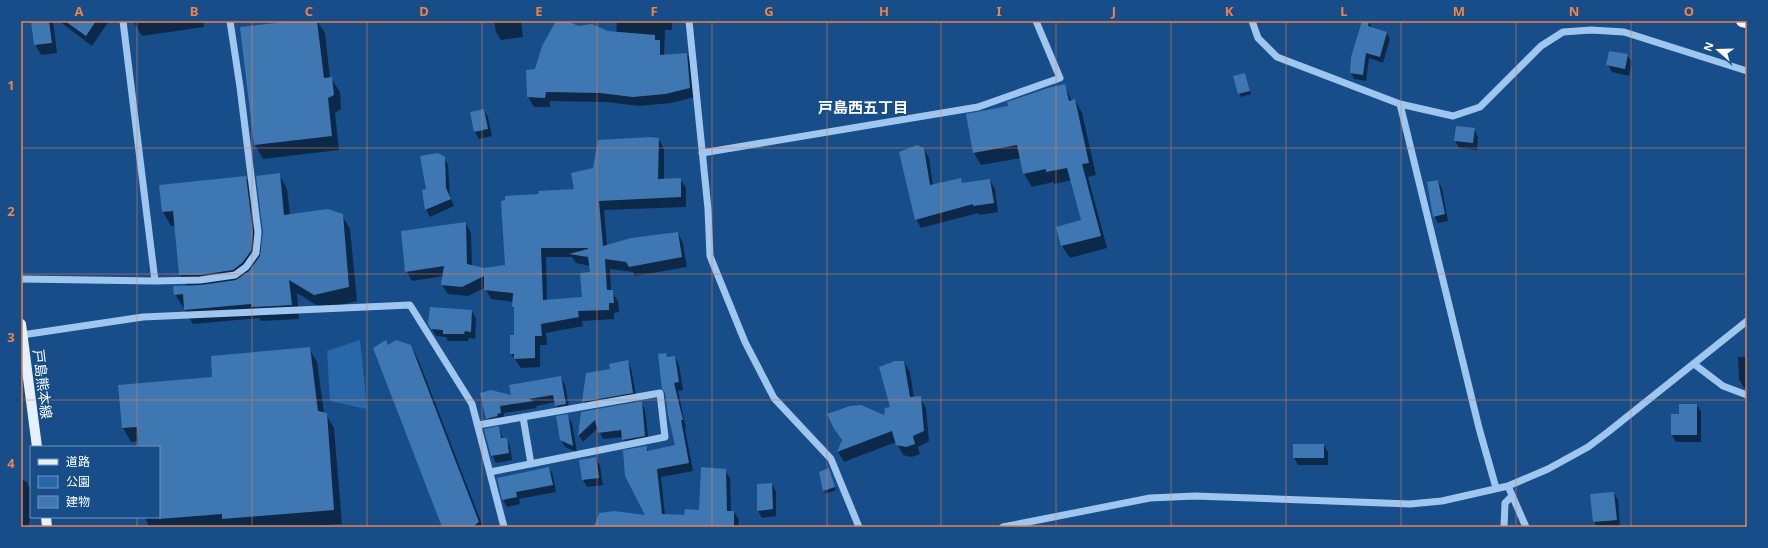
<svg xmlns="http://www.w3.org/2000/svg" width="1768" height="548" viewBox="0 0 1768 548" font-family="'Noto Sans','Noto Sans JP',sans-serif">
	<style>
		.green { fill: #2968a8 }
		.shadow { fill: #0007; fill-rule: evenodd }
		.building { fill: #3f77b2; fill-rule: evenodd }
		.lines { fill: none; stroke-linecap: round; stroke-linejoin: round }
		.minor { stroke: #9fc6ee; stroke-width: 7 }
		.major { stroke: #e6f1ff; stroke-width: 10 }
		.highway { stroke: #fff; stroke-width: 12 }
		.grid { fill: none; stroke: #ee8249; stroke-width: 1; stroke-opacity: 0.55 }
		.labels { text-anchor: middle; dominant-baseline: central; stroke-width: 3.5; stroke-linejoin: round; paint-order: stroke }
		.street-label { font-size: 14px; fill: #fff; stroke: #174e89 }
		.neighbourhood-label { font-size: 15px; font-weight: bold; fill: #fff; stroke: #174e89 }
		.neatline { fill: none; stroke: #ee8249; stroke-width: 1.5 }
		.grid-label { font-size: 13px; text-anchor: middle; font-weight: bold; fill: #ee8249 }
	</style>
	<rect width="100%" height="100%" fill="#174e89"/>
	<path class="green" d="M360 340 367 409 330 401 327 351Z"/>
	<path class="shadow" d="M32 21H53L57 53 41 55 35 44Z
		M59 21H109L92 46Z
		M133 21H203L204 27 142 36Z
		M301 21H317L325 33 330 78H331L340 92 341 109 335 113 339 150 263 159 255 145Z
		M494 21H521L523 37 501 40 496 32Z
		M557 21H566L578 27 616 36 617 21H672V30H665L664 56 687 54 692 63 695 97 671 103 639 106 606 102 550 101V107H534L528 97 527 71 536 70Z
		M1363 21H1369L1372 29 1387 33 1390 39 1383 63 1369 58 1366 81 1354 79 1351 73Z
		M1627 55 1632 62 1629 76 1612 72 1608 65Z
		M1246 77 1251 94 1241 97 1239 93Z
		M1064 85 1072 101 1075 100 1082 113 1096 175 1088 177 1107 248 1070 258 1062 246 1058 227 1082 221 1072 180 1054 184 1053 182 1032 187 1024 174 1021 158 981 165 974 153 1009 107Z
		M484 110 488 117 492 136 479 139 474 131Z
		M1474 129 1478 137 1477 150 1459 148 1455 141Z
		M659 139 664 149V180L680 179 686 188V207L604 210 607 246 678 233 683 243 687 267 635 276 633 272 610 269 611 291 618 301 619 312 614 313V319L582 321 583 326 546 333 547 345H540V367L521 368 511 354 515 336V311L513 307V302L491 299 485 288 468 296 448 294 442 285 444 276 412 281 406 271 466 223 471 233 472 266 484 269 506 266 540 195 575 190 594 169ZM546 257H572L576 263 590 266 591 273 583 298 547 301Z
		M924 149 929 158 933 186 960 179 963 184 990 180 995 189 998 212 979 215 978 213 921 228 916 219Z
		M444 158 448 165 450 196 454 206 430 217 426 210 423 191 427 189Z
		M279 174 287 189 290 215H342L350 229 357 301 323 309 297 293 299 319 261 321 259 318 193 324 175 294 186 286 180 275 175 226H171L163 212 160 186 246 178 254 192 261 250Z
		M1438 181 1442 188 1448 221 1438 223 1434 216Z
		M472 311 476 318 475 339 469 338 468 341H448L446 337 436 336 429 324Z
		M388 346H411L419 361 483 527H443Z
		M309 348 317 362 324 413 326 414 334 428 342 524 300 527H149L145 517H159V447H139V441L131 442 123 428 213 378Z
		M666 354 668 358 675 357 679 365 683 390 678 391 686 428 685 429 693 471 661 477 665 515 685 516 700 511 725 470 730 478 731 512H734L739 520 738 527H595L647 517 646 447 649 451 676 446Z
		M1738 357H1747V388H1744L1739 379Z
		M627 361 631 368 637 400 588 408 583 401 611 370Z
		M904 362 910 372 914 398 920 397 926 408 929 441 918 447 920 454 912 457 903 455 896 442 844 462 838 452 842 441 835 429 885 416 892 408Z
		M561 378 565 385 570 412 560 413 555 402 536 406 537 408 504 413V420L491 425 487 418 481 394 512 396Z
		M641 402 645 410 649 443 627 447 623 437 603 439 598 428 583 442 579 436 582 413Z
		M1697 405 1701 412V442H1676L1672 435 1680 415Z
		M567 415 572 423 577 452 565 447 561 440Z
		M499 427 503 439H506L510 446 512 460 496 463 492 455Z
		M1324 445 1328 452V465H1298L1294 458Z
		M596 458 600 466 603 485 587 487 583 480Z
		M549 468 553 475 556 492 519 499 520 504 507 507 503 500Z
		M829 470 836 490 826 494 824 490Z
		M21 480 26 481 31 490V515L28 527H21Z
		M772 484 776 492V516L762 518 758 511Z
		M1614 493 1618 500 1620 527H1597L1594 522 1591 495Z"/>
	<path class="building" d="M31 21H49L52 43 34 45Z
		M65 21H96L86 36Z
		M293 21H317L324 78 332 77 334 95 328 98 332 136 254 145 240 27Z
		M556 21H568L578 26 592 24 608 31 655 35V40H660V55L687 53 690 88 665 94 633 97 600 93 546 92 545 98 527 97 526 70 535 69 542 46Z
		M1362 21H1369L1368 26 1387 32 1380 57 1366 53 1363 75 1350 73 1351 57Z
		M1609 51 1628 54 1625 69 1606 65Z
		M1245 73 1250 91 1238 94 1233 76Z
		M1065 84 1069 101 1075 99 1089 163 1082 164 1101 236 1061 246 1056 227 1081 220 1067 168 1046 172V169L1023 174 1017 145 973 153 966 114 1008 106 1007 102 1048 88Z
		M484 109 488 129 474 132 470 112Z
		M1456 126 1475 128 1473 143 1454 141Z
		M650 137 659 138 658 179 681 178V197L599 201 603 246 631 238 678 232 682 257 629 267 626 262 605 259 607 290H613L614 303H609V310L578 311 579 317 541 324 542 336H535V358L514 359V354H510V335H514V307H512L513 293 484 290V276L462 287 441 285 444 266 405 272 401 231 466 222 467 264 484 268 505 265 501 201 505 200V196L539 194 538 191 574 189 571 173 593 168 598 140ZM541 248H588V249L569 254 588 257 590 272 580 273 582 297 543 300Z
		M917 145 924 148 930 185 961 178 962 183 990 179 994 203 973 206V204L915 220 899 152Z
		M438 153 445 157 446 188 451 199 425 210 422 190 426 189 420 156Z
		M280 173 284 215 328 209 343 214 349 287 314 295 289 280 292 305 252 307 251 304 184 310 183 294 174 295 173 286 201 285 236 280 249 271 260 256 263 232 256 176Z
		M246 176 253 232 251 251 242 263 233 270 200 275H179L173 211 162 212 159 185Z
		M1438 180 1445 214 1433 217 1427 182Z
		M430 307 472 310 471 332 465 331 464 334H443V330L431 329 428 324Z
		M386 340 388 345 396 340 411 345 479 522 472 527H442L373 348Z
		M310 347 318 411 327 413 334 510 222 519V514L159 519V447H138L137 427 122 428 118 385 212 377 211 356Z
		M666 353 667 357 675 356 679 382 674 383 683 420H681L689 463 657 469 662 514 684 515 685 509 699 510 701 467 726 469 727 511H734V527H594L599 513 614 511 645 515 625 476 623 450 647 446V451L675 445 668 415 665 392 662 389 658 354Z
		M628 360 633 393 582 402 586 373 610 369 609 364Z
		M895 361H904L910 397 921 396 924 431 913 436 915 444 906 447 896 445 892 431 837 452 842 440 834 429 827 414 850 406 861 405 884 415 885 408 890 407 879 367Z
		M561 376 566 404 555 406 553 395 529 399 534 401 500 406 501 413 497 414 498 416 486 419 480 393 491 390 511 395 509 385Z
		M642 401 645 436 622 440 621 430 598 433 595 420 578 436 581 412Z
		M1679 404H1697V435H1671V414H1679Z
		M568 414 573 446 560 440 556 416Z
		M499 426 501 438H507L509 453 491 456 484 429Z
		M1293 444H1324V458H1293Z
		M596 457 599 478 582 480 579 460Z
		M549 467 553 485 516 492 517 497 502 500 497 478Z
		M829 468 835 487 823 491 819 472Z
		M772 483 773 509 757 511V484Z
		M1614 492 1617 520 1593 522 1590 494Z"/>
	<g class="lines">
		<path class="minor" d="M123 21 155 281 200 280 235 275 246 267 256 253 258 232 240 87 230 21
			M689 21 708 209 710 256 745 342 774 398 831 459 859 527
			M1252 21 1258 38 1277 57 1400 104 1453 116 1480 107 1541 46 1563 32 1591 30 1624 32 1747 71
			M1400 104 1479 428 1496 488
			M702 153 978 107 1060 78 1036 21
			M21 279 155 281
			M22 335 143 317 410 305 472 404 504 527
			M1694 364 1723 386 1747 395
			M523 417 531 464
			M478 425 660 393 665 437 490 472
			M1508 486 1526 527
			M1003 527 1150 498 1195 496 1410 504 1442 501 1508 486 1548 469 1588 447 1608 432 1747 321
			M1504 527 1505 503 1512 496"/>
		<path class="major" d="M21 324 37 447
			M46 517 47 527"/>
		<path class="highway" d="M1742 21 1747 22"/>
	</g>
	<path class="grid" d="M137 21V447M252 21V527M367 21V527M482 21V527M597 21V527M712 21V527M827 21V527M941 21V527M1056 21V527M1171 21V527M1286 21V527M1401 21V527M1516 21V527M1631 21V527M21 148H1747M21 274H1747M21 400H1747M137 517V527"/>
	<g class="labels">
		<g class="street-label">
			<text transform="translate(43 384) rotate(83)">戸島熊本線</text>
		</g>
		<g class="neighbourhood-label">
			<text x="863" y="107">戸島西五丁目</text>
		</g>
	</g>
	<rect width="1768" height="548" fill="none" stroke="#174e89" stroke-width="44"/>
	<rect x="30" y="446" width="130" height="72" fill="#174e89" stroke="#7495b8"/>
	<rect x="38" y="459" width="20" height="6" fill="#e6f1ff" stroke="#7495b8"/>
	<text x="66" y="466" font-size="12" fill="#ffffff">道路</text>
	<rect x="38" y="476" width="20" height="12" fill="#2968a8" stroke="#7495b8"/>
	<text x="66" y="486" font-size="12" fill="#ffffff">公園</text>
	<rect x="38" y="496" width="20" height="12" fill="#3f77b2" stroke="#7495b8"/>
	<text x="66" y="506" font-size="12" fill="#ffffff">建物</text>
	<g transform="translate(1718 50) rotate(290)" stroke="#174e89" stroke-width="3" paint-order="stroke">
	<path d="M0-3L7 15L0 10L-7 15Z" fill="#ffffff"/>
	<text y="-6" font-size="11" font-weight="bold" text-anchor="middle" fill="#ffffff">N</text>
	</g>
	<rect x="22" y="22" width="1724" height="504" class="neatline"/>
	<g class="grid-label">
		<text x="79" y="16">A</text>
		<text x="194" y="16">B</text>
		<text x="309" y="16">C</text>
		<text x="424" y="16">D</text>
		<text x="539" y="16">E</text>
		<text x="654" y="16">F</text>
		<text x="769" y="16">G</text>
		<text x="884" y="16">H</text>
		<text x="999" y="16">I</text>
		<text x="1114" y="16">J</text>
		<text x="1229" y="16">K</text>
		<text x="1344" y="16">L</text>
		<text x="1459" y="16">M</text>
		<text x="1574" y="16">N</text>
		<text x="1689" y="16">O</text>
		<text x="11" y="90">1</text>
		<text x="11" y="216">2</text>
		<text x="11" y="342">3</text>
		<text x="11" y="468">4</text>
	</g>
</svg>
